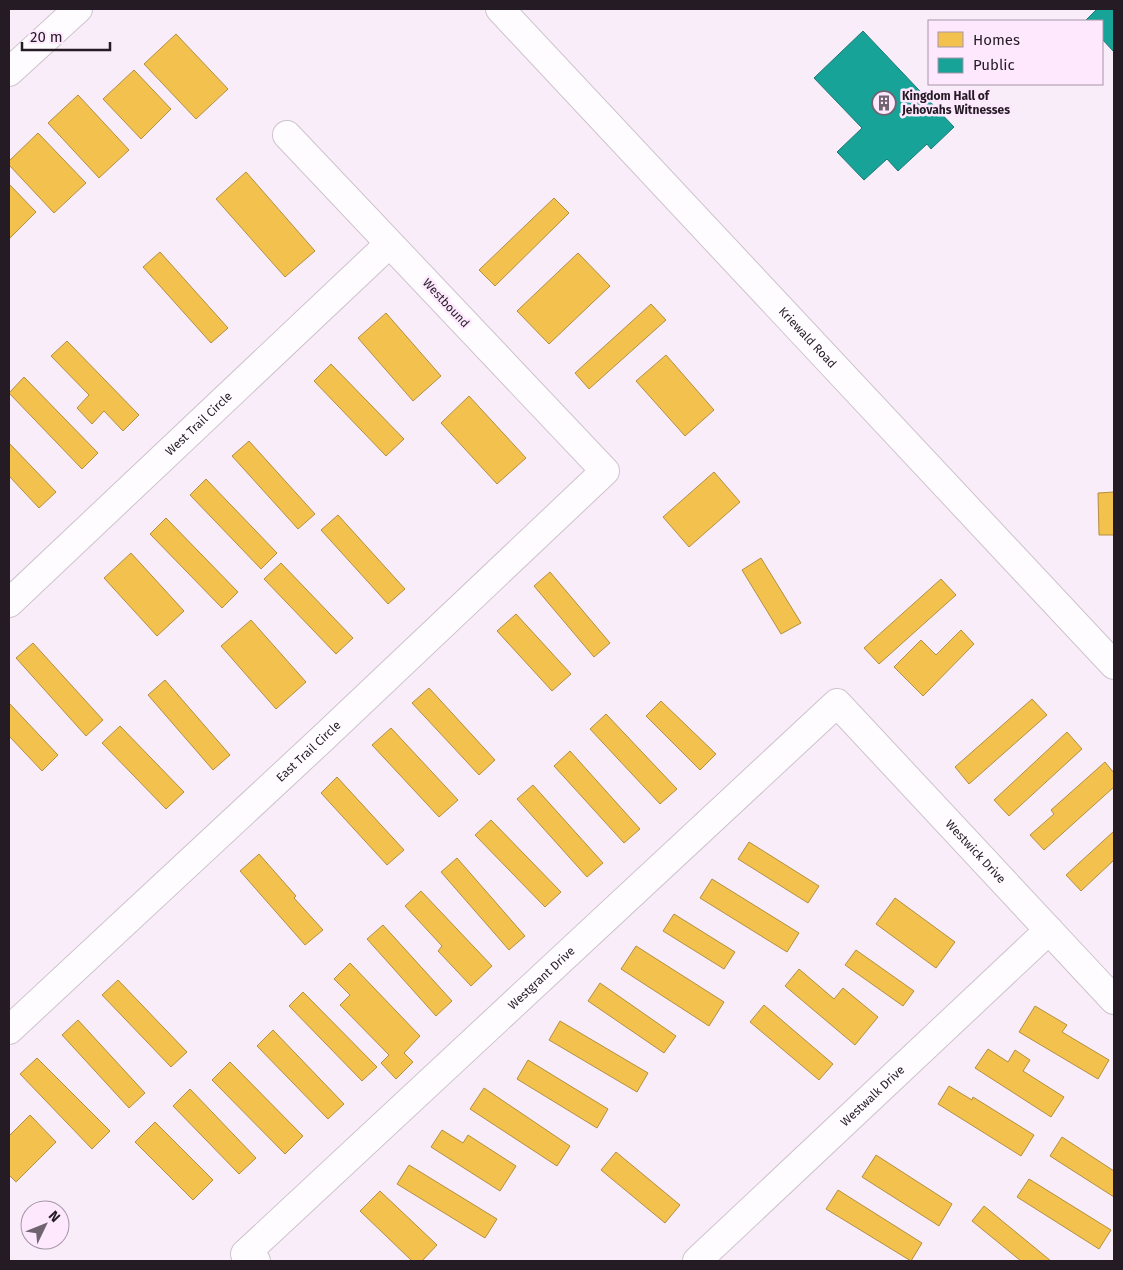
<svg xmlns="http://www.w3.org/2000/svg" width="1123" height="1270" viewBox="0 0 1123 1270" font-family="'Fira Sans',sans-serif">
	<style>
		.homes { fill: #f2c14e; stroke: #b48f41 }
		.public { fill: #17a398; stroke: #1b7a75 }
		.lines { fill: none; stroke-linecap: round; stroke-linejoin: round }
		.street-casing { stroke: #cdc3cd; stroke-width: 30 }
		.secondary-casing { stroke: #cdc3cd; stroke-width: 30 }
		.street { stroke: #fefcfe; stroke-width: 28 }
		.secondary { stroke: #fefcfe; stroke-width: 28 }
		.labels { text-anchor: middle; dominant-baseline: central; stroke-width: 5; stroke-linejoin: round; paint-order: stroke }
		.poi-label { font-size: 12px; font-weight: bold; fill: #241b24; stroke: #fee8fe; text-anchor: start }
		.street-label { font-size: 12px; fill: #241b24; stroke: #fee8fe }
	</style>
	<rect width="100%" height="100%" fill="#f9edf9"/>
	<path class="homes" d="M176 34 228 89 196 119 144 64Z
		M134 70 171 109 141 139 103 99Z
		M78 95 129 150 99 178 48 123Z
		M38 133 86 183 54 213 9 165V161Z
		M246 172 315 251 285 277 216 199Z
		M9 184 36 212 9 239Z
		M554 198 569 213 495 286 479 270Z
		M160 252 228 328 211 343 143 267Z
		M578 253 610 286 549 344 517 311Z
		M651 304 666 320 589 389 575 373Z
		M386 313 441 376 413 401 358 338Z
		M67 341 139 415 123 431 104 411 92 424 77 408 89 395 51 356Z
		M666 355 714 410 685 436 636 381Z
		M331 364 404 439 386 456 314 381Z
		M24 377 98 453 82 469 9 393Z
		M469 396 526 458 497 484 441 423Z
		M249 441 315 514 298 529 232 456Z
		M9 443 56 492 39 508 9 476Z
		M714 472 740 502 689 547 663 517Z
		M206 479 277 553 261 569 190 495Z
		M1114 492V535H1099L1098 493Z
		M338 515 405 589 388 604 321 530Z
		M166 518 238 592 222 608 150 534Z
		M131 553 184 611 157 636 104 578Z
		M761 558 801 623 781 634 742 570Z
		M281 563 353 638 336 654 264 579Z
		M550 572 610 643 594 657 534 586Z
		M941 579 956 595 879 664 864 648Z
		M516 614 571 674 552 691 497 631Z
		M251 620 306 682 276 709 221 646Z
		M961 630 974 644 923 696 894 667 921 640 936 655Z
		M33 643 103 720 86 736 16 658Z
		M165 680 230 755 213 770 148 695Z
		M429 688 495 760 479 775 412 703Z
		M1032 699 1047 715 969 784 955 767Z
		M661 701 716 754 700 770 646 716Z
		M9 703 58 755 42 771 9 736Z
		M606 714 677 789 660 804 590 729Z
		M120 726 184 792 166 809 102 743Z
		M391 728 458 800 439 817 372 745Z
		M1067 732 1082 749 1009 816 994 800Z
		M570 751 640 829 624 843 554 766Z
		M1105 762 1114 773V787L1044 850 1030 835 1054 814 1051 810Z
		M337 777 404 850 387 865 321 793Z
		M533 785 603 863 587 877 517 799Z
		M491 820 561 892 545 907 475 835Z
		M1114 831V860L1081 891 1066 875Z
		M749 842 819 886 808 903 738 859Z
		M259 854 296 896 294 898 323 930 305 945 240 871Z
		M457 858 525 936 509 950 441 872Z
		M712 879 799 933 787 952 700 898Z
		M421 891 492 966 471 986 438 951 442 946 405 906Z
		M895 898 955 942 936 968 876 924Z
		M674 914 735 952 724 969 663 931Z
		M383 925 452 1001 436 1016 367 939Z
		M636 946 724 1002 709 1026 621 969Z
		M856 950 914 991 903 1006 845 965Z
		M350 963 420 1036 404 1053 413 1062 396 1079 381 1063 389 1055 340 1005 350 995 334 979Z
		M799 969 834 999 843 988 878 1017 855 1045 785 986Z
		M118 980 187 1052 171 1067 102 995Z
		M600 983 676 1036 664 1053 588 1001Z
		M303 992 377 1067 362 1081 289 1006Z
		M764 1005 833 1064 819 1080 750 1022Z
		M1035 1006 1067 1025 1062 1032 1109 1060 1098 1079 1019 1032Z
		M78 1020 145 1093 129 1108 62 1035Z
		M560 1021 648 1073 637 1092 549 1040Z
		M273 1030 344 1104 328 1119 257 1046Z
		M988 1049 1008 1062 1015 1050 1030 1060 1023 1071 1064 1097 1051 1117 975 1068Z
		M37 1058 110 1131 92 1149 20 1074Z
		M528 1060 608 1109 597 1128 517 1079Z
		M230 1062 303 1136 285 1154 212 1080Z
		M949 1086 972 1100 973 1097 1034 1135 1021 1156 938 1104Z
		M484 1088 570 1146 557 1166 470 1109Z
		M190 1089 256 1158 239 1174 173 1106Z
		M30 1115 56 1142 16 1182 9 1175V1136Z
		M155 1122 213 1180 193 1200 135 1142Z
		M442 1130 463 1143 468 1135 516 1166 500 1191 431 1147Z
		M1062 1137 1114 1171V1197L1050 1156Z
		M616 1152 680 1205 665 1223 601 1170Z
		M876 1155 952 1204 939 1226 862 1177Z
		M409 1165 497 1219 485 1238 397 1184Z
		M1029 1179 1111 1230 1099 1249 1017 1197Z
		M838 1190 922 1243 911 1261 826 1209Z
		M380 1191 437 1245 422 1261H412L360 1211Z
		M984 1206 1051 1261H1021L972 1221Z"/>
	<path class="public" d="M1097 9H1114V52L1102 39V21H1085Z
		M863 31 954 127 931 149 927 144 898 171 887 159 864 180 837 152 862 128 814 78Z"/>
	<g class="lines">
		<g class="street-casing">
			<g id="street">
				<path d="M9 72 78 9"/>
				<path id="s1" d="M9 603 389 244"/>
				<path id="s2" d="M9 1030 323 738 605 471 287 135"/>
				<path id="s3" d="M256 1261 245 1254 837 703 1114 1000"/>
				<path id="s4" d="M697 1261 1049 930"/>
			</g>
		</g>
		<g class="secondary-casing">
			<g id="secondary">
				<path id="s5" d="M500 9 1114 665"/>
			</g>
		</g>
		<use href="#street" class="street"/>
		<use href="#secondary" class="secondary"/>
	</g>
	<defs>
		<g id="building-ring" transform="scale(1.25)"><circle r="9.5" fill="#fee8fe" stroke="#6f646f" stroke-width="1.5"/><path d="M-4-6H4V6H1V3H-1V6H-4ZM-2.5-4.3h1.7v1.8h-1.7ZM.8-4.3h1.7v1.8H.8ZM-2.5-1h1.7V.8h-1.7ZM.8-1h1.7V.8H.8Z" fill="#6f646f"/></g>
	</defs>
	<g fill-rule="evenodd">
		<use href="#building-ring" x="884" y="103"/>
	</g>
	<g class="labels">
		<g class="poi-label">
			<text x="902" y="96">Kingdom Hall of<tspan x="902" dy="14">Jehovahs Witnesses</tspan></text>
		</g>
		<g class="street-label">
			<text transform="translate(446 303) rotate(47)">Westbound</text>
			<text stroke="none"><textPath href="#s5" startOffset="450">Kriewald Road</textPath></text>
			<text stroke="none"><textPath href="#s1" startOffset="261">West Trail Circle</textPath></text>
			<text stroke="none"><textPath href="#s2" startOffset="409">East Trail Circle</textPath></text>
			<text stroke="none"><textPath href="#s3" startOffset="1025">Westwick Drive</textPath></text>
			<text stroke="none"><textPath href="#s3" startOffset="418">Westgrant Drive</textPath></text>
			<text stroke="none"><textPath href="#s4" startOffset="241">Westwalk Drive</textPath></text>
		</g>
	</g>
	<rect width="1123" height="1270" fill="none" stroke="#241b24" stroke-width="20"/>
	<rect x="928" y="20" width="175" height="65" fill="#fee8fe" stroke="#a796a7"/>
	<rect x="938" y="32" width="25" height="15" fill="#f2c14e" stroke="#a796a7"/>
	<text x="973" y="45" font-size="15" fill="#241b24">Homes</text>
	<rect x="938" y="58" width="25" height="15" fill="#17a398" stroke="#a796a7"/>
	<text x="973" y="70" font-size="15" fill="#241b24">Public</text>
	<g transform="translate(45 1225) rotate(47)"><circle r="24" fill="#fee8fe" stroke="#a796a7"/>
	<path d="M0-4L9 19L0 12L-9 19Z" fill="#6f646f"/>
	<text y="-8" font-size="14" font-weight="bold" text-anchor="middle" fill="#241b24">N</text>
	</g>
	<path d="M22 42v8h88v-8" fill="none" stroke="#241b24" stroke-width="2.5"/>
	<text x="30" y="42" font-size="15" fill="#241b24" stroke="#fee8fe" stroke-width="4" paint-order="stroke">20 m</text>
</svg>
